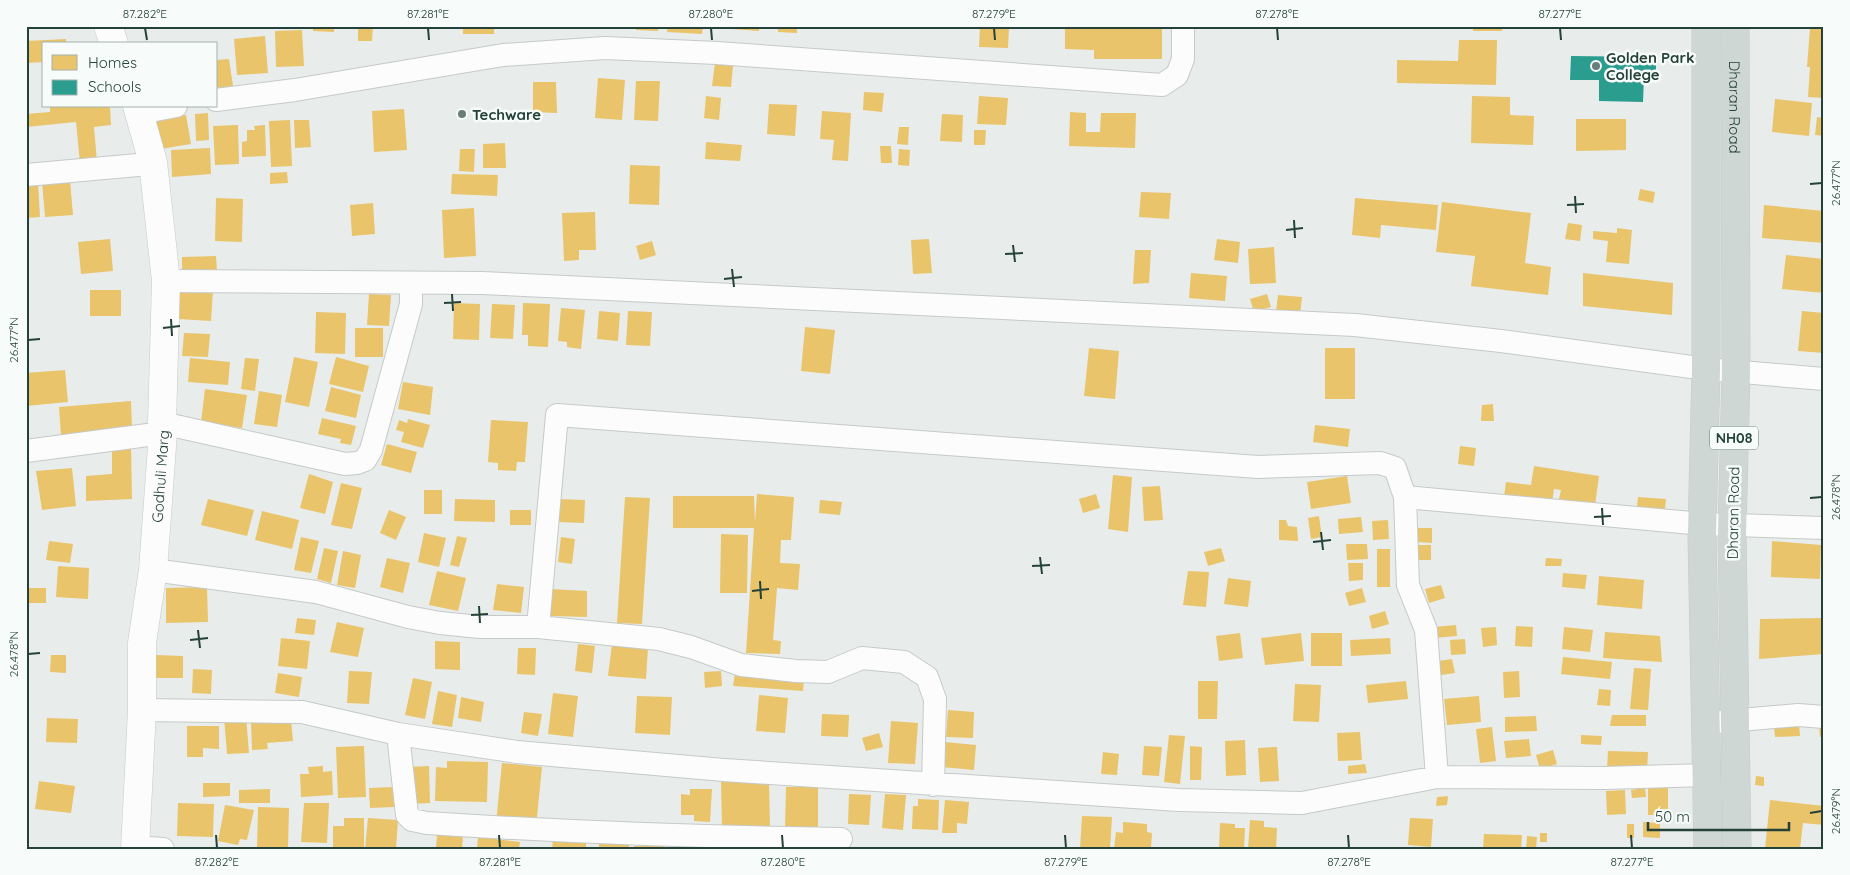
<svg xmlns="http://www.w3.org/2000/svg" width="1850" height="875" viewBox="0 0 1850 875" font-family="Quicksand,sans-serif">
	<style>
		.homes { fill: #e9c46a }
		.schools { fill: #2a9d8f }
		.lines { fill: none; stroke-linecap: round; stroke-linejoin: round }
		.street-casing { stroke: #c5cac8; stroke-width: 24 }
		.secondary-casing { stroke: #c3cbc8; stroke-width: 29 }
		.primary-casing { stroke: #c3ccc9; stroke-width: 29 }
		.street { stroke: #fcfcfc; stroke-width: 22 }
		.secondary { stroke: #fcfcfc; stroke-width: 28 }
		.primary { stroke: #cfd7d5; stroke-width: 28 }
		.ticks { fill: none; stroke: #24423a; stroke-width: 2 }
		.poi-dot { fill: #697e78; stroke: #f7fbf9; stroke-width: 2 }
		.labels { text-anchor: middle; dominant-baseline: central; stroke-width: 5; stroke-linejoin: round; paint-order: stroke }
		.shield { fill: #f7fbf9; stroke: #637a73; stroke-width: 1 }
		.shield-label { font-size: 14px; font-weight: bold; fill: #24423a }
		.poi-label { font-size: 15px; font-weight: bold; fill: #24423a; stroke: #f7fbf9; text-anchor: start }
		.street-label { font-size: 15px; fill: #24423a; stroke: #f7fbf9 }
		.neatline { fill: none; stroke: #24423a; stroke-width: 2 }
		.ticks-label { font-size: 12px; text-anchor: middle; fill: #24423a }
	</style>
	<rect width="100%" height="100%" fill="#e8edeb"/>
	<path class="homes" d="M313 26H334V32L313 31Z
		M358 26H373L372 41H358Z
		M463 26H494V34H463Z
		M636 26H658V31L636 30Z
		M668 26H703L702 34 667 32Z
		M731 26H759V31L731 29Z
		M778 26H797V33L778 32Z
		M980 26H1009L1008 48 979 47Z
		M1065 26H1162V59H1094V50L1065 49Z
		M1473 26H1502V31H1473Z
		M1810 28 1824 29V98L1808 97 1810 67H1807Z
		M302 30 304 66 276 67 275 31Z
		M265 36 268 73 237 75 234 39Z
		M66 39V44H44V62L26 63V41Z
		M1459 40H1497L1496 85 1397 83V60L1458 61Z
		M229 59 233 86 216 88V60Z
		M715 63 733 66 731 87 712 86Z
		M598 78 625 80 622 120 595 118Z
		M636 81H660L658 121 634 120Z
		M533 82H556L557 113 533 112Z
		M864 92 884 93 882 112 863 110Z
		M706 96 721 98 719 120 704 118Z
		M979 96 1008 98 1006 125 977 124Z
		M1472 96 1510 97V115L1534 116 1533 145 1471 143Z
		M1775 99 1812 103 1809 136 1772 132Z
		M769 104 797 105 795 136 767 134Z
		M50 106H110L111 125 94 127 97 162 80 163 76 122 26 127V114L50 112Z
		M404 109 407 150 374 152 372 111Z
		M822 111 851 113 848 161 832 160 834 140 820 139Z
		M1070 112 1086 113V132H1100L1101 113H1136L1135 148 1069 146Z
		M208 113 209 140 196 141 195 114Z
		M942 114 963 115 962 142 940 141Z
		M186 115 191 144 161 149 156 120Z
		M1817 117 1824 118V136L1815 135Z
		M1576 119H1626V150L1576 151Z
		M290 120 292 166 271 167 269 121Z
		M294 120H309L311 147 295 148Z
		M238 125 239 164 215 165 213 126Z
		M265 125 266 156 242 157V142L247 141V130H255L254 126Z
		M899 127H909L908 145 897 144Z
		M974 130H986L985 145H974Z
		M706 142 742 145 740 161 705 159Z
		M505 143 506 168H483V144Z
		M880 146H891L892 163H881Z
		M210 148 211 174 172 177 171 150Z
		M460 149H475L474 172 459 171Z
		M899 149 910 150 909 166 898 165Z
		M630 165 660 166 659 205 629 204Z
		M287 172 288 183 270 184V173Z
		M452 174 498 175 497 196 451 194Z
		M70 180 73 215 45 217 42 182Z
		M38 182 40 217 26 218V183Z
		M1640 189 1655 192 1653 203 1638 200Z
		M1141 192 1171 193 1169 219 1139 217Z
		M216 198 243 199 242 242 215 241Z
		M1355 198 1438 205 1436 230 1381 225 1380 238 1352 235Z
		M1442 202 1531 213 1525 263 1551 267 1548 295 1471 286 1475 256 1436 252Z
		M373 203 375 234 352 236 350 205Z
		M1764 205 1824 211V243L1762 238Z
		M474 208 476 256 444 258 442 210Z
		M595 212 596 250H579V260L564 261 562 213Z
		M1568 223 1582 225 1580 241 1565 239Z
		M1617 228 1632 230 1629 264 1606 262 1608 241 1593 239V231L1617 233Z
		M110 239 113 271 81 274 78 242Z
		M929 239 932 273 913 274 911 240Z
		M1217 239 1240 242 1238 263 1214 260Z
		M652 241 656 255 640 260 636 246Z
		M1274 247 1276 283 1250 284 1248 249Z
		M1135 250H1151L1149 283 1133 284Z
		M1786 255 1824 259V293L1782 289Z
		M216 256 217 271 182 272V257Z
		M1191 273 1227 276 1225 301 1189 298Z
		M1583 273 1673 283 1672 315 1583 306Z
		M179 288 213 290 211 321 178 319Z
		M90 290H121V316H90Z
		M369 294 391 295 389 326 367 325Z
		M1267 294 1271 307 1254 312 1250 299Z
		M1278 295 1302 297 1300 315 1276 312Z
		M454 303 480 304 479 340 453 339Z
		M523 303 550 304 548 347 528 346V335H522Z
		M492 304 515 305 513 339 490 338Z
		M561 308 585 310 581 349 567 347V342L558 341Z
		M599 311 620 313 618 341 597 339Z
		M628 311 652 312 650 346 626 345Z
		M1802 311 1824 313V353L1798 351Z
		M316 312 346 313 345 354 315 353Z
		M805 327 835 330 830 374 801 371Z
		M355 328H383V357H355Z
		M184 333 210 334 208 357 182 356Z
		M1089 348 1119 351 1115 399 1084 396Z
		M1325 348H1355V399H1325Z
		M294 357 318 362 309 407 285 402Z
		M336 357 369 366 363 392 329 384Z
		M190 358 230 362 228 385 188 382Z
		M245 358 259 359 255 391 241 389Z
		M65 370 68 402 26 406V373Z
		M403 382 433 387 430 415 398 409Z
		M331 387 361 395 356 418 325 411Z
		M205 389 247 395 242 428 201 422Z
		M259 391 282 395 277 427 254 424Z
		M131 401 132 428 61 436 59 407Z
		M1493 404 1494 421H1481L1482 405Z
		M322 418 356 426 351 445 340 443 341 439 318 434Z
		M408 419 430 425 423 448 401 442 404 432 396 430 399 420 407 423Z
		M491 420 528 422 525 462H517L516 471 498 470V463L488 462Z
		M1315 425 1350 429 1348 447 1313 442Z
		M131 444 132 499 86 501V476L112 474V445Z
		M387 444 417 452 411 473 381 465Z
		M1460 446 1476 448 1474 466 1458 464Z
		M1534 466 1599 476 1595 505 1559 499 1561 490 1554 489 1552 503 1504 497 1506 482 1531 485Z
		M72 468 76 506 42 510 36 471Z
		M309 474 333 482 325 514 300 508Z
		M1113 475 1132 477 1128 532 1108 529Z
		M1347 476 1351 503 1311 509 1307 482Z
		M341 483 362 488 352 529 331 525Z
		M1160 486 1163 520 1144 521 1142 487Z
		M424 490H442V514H424Z
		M757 494 794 497 791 540H781L780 563 800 564 798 590 777 588 773 640 781 641 780 654 746 653 754 528H673V496H754L755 522Z
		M1096 494 1100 508 1083 513 1079 499Z
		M625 497 650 498 642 624 617 623Z
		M1638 497 1666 499 1664 518 1636 516Z
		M208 499 254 510 247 536 201 525Z
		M455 499 495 500V522L454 521Z
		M558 499 585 500 584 523 557 522Z
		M820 500 842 502 840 515 819 513Z
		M389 510 406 517 396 540 380 533Z
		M510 510H531V525H510Z
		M262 511 299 520 292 549 255 540Z
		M1319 516 1322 537 1311 539 1308 518Z
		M1361 517 1363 532 1339 534 1338 519Z
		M1279 520H1286L1288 526 1297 527 1298 541 1279 540Z
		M1388 520 1389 539 1373 540 1372 521Z
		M1418 528H1432V543L1417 542Z
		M424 533 446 538 439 567 418 562Z
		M721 534 748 535 747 593H720Z
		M457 536 467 538 459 567 450 565Z
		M301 537 319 541 311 573 294 570Z
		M561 537 575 539 572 564 558 562Z
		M49 541 73 544 70 563 46 560Z
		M1772 541 1821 545 1820 579 1771 577Z
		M1346 544H1367L1368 559 1347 560Z
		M1416 545H1431V560H1416Z
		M324 548 338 551 331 583 317 579Z
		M1221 548 1225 561 1208 566 1204 552Z
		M1377 549H1390V587H1377Z
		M343 551 361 555 355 588 337 585Z
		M387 558 410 563 403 593 380 587Z
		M1546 558 1562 559 1561 566H1545Z
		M1348 563H1363V580L1349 581Z
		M58 566 89 568 88 599 56 597Z
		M437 571 466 578 458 611 429 605Z
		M1188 571 1209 572 1206 607 1183 605Z
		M1563 573 1587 575 1585 589 1562 587Z
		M1599 576 1644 580 1642 609 1597 605Z
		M1228 578 1251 581 1248 607 1224 604Z
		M497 584 524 587 521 613 493 610Z
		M1441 585 1445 598 1429 603 1425 589Z
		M207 587 208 622 166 623V588Z
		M26 588H46V603H26Z
		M1362 588 1366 602 1349 606 1345 593Z
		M551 589 587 591V617L551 616Z
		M1385 611 1389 624 1372 629 1369 616Z
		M297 618 316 620 314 635 295 633Z
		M1824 618V654L1759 659 1760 619Z
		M337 622 364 628 358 657 330 652Z
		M1456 625 1457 636 1434 638V627Z
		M1516 626 1533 627 1532 647 1515 646Z
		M1496 627 1497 645 1483 647 1481 628Z
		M1564 627 1593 630 1590 652 1562 649Z
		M1605 632 1660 636 1662 662 1603 658Z
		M1240 633 1243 658 1219 661 1216 636Z
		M1301 633 1304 661 1265 665 1261 638Z
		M1311 633H1342V666H1311Z
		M281 638 310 641 307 669 278 666Z
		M1390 638 1391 654 1351 656 1350 640Z
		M1465 639 1466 654 1451 655 1450 640Z
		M435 641 460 642V670L435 669Z
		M578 644 595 646 592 673 575 671Z
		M612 644 648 647 646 679 608 676Z
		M518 648H536L535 675 517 674Z
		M51 655H66V673L50 672Z
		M156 655 183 656V678H155Z
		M1563 657 1612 662 1610 679 1561 674Z
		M1452 659 1455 673 1441 675 1439 661Z
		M1634 668 1651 669 1648 710 1630 709Z
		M193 669 212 670 211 694 192 693Z
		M349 671 372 672 369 704 347 703Z
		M721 671 722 686 705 688 704 672Z
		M1519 671 1520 697 1504 698 1503 672Z
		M278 673 302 677 299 697 275 693Z
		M735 673 804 678 803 691 733 686Z
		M413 678 432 682 425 719 405 715Z
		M1198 681H1218L1217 719H1198Z
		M1406 681 1408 699 1368 703 1366 685Z
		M1295 684 1321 685 1319 722 1293 721Z
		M1599 689 1611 690 1610 706 1597 705Z
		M438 691 457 695 452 727 432 724Z
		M553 693 578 696 573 737 548 734Z
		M759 695 788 698 785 733 756 731Z
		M637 696 672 697 670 735 635 733Z
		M1479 696 1481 722 1447 725 1444 699Z
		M461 697 484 702 481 722 458 718Z
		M948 710 974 712 973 738 946 737Z
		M524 712 542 714 538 736 521 733Z
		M822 714 849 715 848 737 821 736Z
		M1612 715H1646V726H1610Z
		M246 716 249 753 227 754 224 717Z
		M1536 716 1537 731 1505 732V717Z
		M47 718 78 719 77 743 46 742Z
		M291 720 293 741 267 743 268 749 252 750 251 723Z
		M891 721 918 723 915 764 888 763Z
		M1799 724 1800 736 1775 737 1774 727Z
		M187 726H219V749L203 748V757H187Z
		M1492 727 1496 761 1480 763 1476 729Z
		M1819 727H1824V736L1820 737Z
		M1360 732 1362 760 1338 761 1337 733Z
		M879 733 883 747 866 751 862 738Z
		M1169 735 1185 736 1180 784 1164 782Z
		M1581 735 1602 736 1601 745 1581 744Z
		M1529 739 1531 756 1506 758 1504 741Z
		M1245 740 1246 775 1226 776 1225 741Z
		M945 742 976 745 974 770 942 767Z
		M364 746 366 797 338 798 336 747Z
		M1144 746 1162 747 1159 776 1142 775Z
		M1190 746 1202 747 1201 780H1190Z
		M1277 747 1279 781 1260 782 1258 748Z
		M1553 750 1557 764 1540 769 1536 755Z
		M1608 751 1648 752 1647 770 1607 769Z
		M1103 752 1119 754 1117 775 1101 774Z
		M447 761 488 762 487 802 435 801 436 767 447 768Z
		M502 763 542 767 536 827 496 823Z
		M1365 764 1367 773 1348 774V766Z
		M323 766V772L332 771 333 795 301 797 300 774H309L308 767Z
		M429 766 430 803 408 804 407 767Z
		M1756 776 1764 777V786L1755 785Z
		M39 781 75 786 71 813 35 809Z
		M769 781 770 830 722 831 721 782Z
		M203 783H230V796L203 797Z
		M1668 783V809H1662V815H1648V784Z
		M818 786V829H785L786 787Z
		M393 787 394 807 370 808 369 788Z
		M1645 788 1646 797 1632 798 1631 790Z
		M270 789V803H239V790Z
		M690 789H712L710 822 694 821V815H681V794L690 795Z
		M1625 790 1626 814 1607 815 1606 791Z
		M849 794 871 795 869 825 848 824Z
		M885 794 906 795 903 830 882 828Z
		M1448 796 1447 805 1436 806 1437 797Z
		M918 799 939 800 938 830 912 829 913 806H918Z
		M945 800 969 802 967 824 957 823V833H942Z
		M1770 800 1824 806V825L1803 823 1800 849H1765Z
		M178 803 214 804 213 837 177 836Z
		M304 803H329L327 843 301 842Z
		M225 805 254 810 247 840 240 839 238 845 218 841Z
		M258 807 289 808 288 849 257 848Z
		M1082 816 1112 817 1110 849H1080Z
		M344 818H364V849H333V826H344Z
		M368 818 398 820 396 849H365Z
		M1410 818 1433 819 1431 847 1408 845Z
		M1250 820 1264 821V827L1277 828 1276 849H1248Z
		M1123 822 1147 824V832L1152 833 1151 848 1114 849 1116 832 1123 833Z
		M1643 822 1660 823V838L1643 837Z
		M1220 823 1235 824V828H1245L1244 849H1219Z
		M1627 824H1634V838H1627Z
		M1540 833H1547V842H1540Z
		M437 834 463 835 462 849H436Z
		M1484 834 1522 835 1521 849H1483Z
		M1527 836 1537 837 1536 849H1526Z
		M478 837 520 842 519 849H477Z
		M553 839 586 840V849H552Z
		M629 843V849H599V844Z
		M634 846H664V849H634Z"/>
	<path class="schools" d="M1571 56 1656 57V78H1644L1643 102 1599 101V80H1570Z"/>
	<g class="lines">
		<g class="street-casing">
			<path id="street" d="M216 100 295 90 503 55 605 48 717 53 1162 85 1177 75 1183 59V26
				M140 113 176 106
				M26 175 138 165 153 162
				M166 281 482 283 1355 325 1501 341 1706 369 1824 379
				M162 423 345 464 357 463 365 460 371 450 411 304V284
				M26 451 163 433
				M1405 497 1703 524 1824 528
				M153 570 316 592 408 617 440 623 480 627H538L659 639 691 647 741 665 796 671 828 672 862 658 904 662 927 677 935 699 933 785
				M538 627 557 415 1258 467 1380 463 1395 468 1405 497 1408 585 1426 630 1437 777
				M142 710 302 712 398 734 517 752 724 770 1179 800 1302 803 1437 777 1604 778 1707 775
				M1717 722 1798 715 1824 717
				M398 734 407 815 412 820 427 823C565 832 703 837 841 839
				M135 847 163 849"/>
		</g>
		<g class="secondary-casing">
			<g id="secondary">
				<path d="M108 26 114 44"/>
				<path id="s1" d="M135 849 142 710V643L153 570 163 433 162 423 166 281 153 162 137 106"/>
			</g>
		</g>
		<g class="primary-casing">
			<g id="primary">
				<path d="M1706 26V369L1702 533 1708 849"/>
				<path id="s2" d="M1735 26 1736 372 1732 534 1737 849"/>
			</g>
		</g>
		<use href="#street" class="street"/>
		<use href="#secondary" class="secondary"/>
		<use href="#primary" class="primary"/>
	</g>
	<path class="ticks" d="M145 28 147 40M428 28 429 40M711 28 712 40M994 28 995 40M1277 28 1278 40M1560 28 1561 40M1810 184 1822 183M1575 196 1576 213M1567 205 1584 204M1294 220 1295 238M1286 230 1303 228M1013 245 1015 262M1005 254 1023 253M732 269 734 287M724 279 742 277M452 294 453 311M444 303 461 302M171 319 172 336M163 328 180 326M28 340 40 339M1810 498 1822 497M1602 508 1603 525M1594 517 1611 516M1321 532 1323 550M1313 542 1331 540M1040 557 1042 574M1032 566 1050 565M760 581 761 599M752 591 769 589M479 606 480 623M471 615 488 614M198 630 200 648M190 640 208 638M28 654 40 653M1810 813 1822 811M216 835 217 848M499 835 500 848M782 835 783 848M1065 835 1066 848M1348 835 1349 848M1631 835 1632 848"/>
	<g class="poi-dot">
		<circle cx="1596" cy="66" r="5"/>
		<circle cx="462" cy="114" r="5"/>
	</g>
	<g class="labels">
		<rect class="shield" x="1710" y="426.5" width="48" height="23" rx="4"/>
		<g class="shield-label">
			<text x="1734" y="438">NH08</text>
		</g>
		<g class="poi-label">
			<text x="1606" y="57">Golden Park<tspan x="1606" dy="17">College</tspan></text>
			<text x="472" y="114">Techware</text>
		</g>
		<g class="street-label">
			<text stroke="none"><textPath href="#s2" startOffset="81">Dharan Road</textPath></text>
			<text stroke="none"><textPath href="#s1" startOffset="374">Godhuli Marg</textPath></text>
			<text transform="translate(1733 513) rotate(-89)">Dharan Road</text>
		</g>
	</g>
	<rect width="1850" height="875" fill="none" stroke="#f7fbf9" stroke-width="55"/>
	<rect x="42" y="42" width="175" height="65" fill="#f7fbf9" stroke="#a3b1ad"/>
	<rect x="52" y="55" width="25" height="15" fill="#e9c46a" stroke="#a3b1ad"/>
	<text x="88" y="68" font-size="15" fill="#24423a">Homes</text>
	<rect x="52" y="80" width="25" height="15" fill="#2a9d8f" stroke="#a3b1ad"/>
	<text x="88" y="92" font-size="15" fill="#24423a">Schools</text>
	<path d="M1648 822v8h141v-8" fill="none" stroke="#24423a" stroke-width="2.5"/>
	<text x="1655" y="822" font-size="15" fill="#24423a" stroke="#f7fbf9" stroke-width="4" paint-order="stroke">50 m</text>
	<rect x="28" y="28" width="1794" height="820" class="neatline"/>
	<g class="ticks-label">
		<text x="145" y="18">87.282°E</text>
		<text x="428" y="18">87.281°E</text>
		<text x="711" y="18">87.280°E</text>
		<text x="994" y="18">87.279°E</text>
		<text x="1277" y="18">87.278°E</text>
		<text x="1560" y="18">87.277°E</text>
		<text transform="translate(1836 183) rotate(-90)" y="4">26.477°N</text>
		<text transform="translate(14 340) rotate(-90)" y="4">26.477°N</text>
		<text transform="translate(1836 497) rotate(-90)" y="4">26.478°N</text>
		<text transform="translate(14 654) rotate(-90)" y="4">26.478°N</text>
		<text transform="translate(1836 811) rotate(-90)" y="4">26.479°N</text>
		<text x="217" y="866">87.282°E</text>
		<text x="500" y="866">87.281°E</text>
		<text x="783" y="866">87.280°E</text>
		<text x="1066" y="866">87.279°E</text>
		<text x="1349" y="866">87.278°E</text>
		<text x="1632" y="866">87.277°E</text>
	</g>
</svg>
